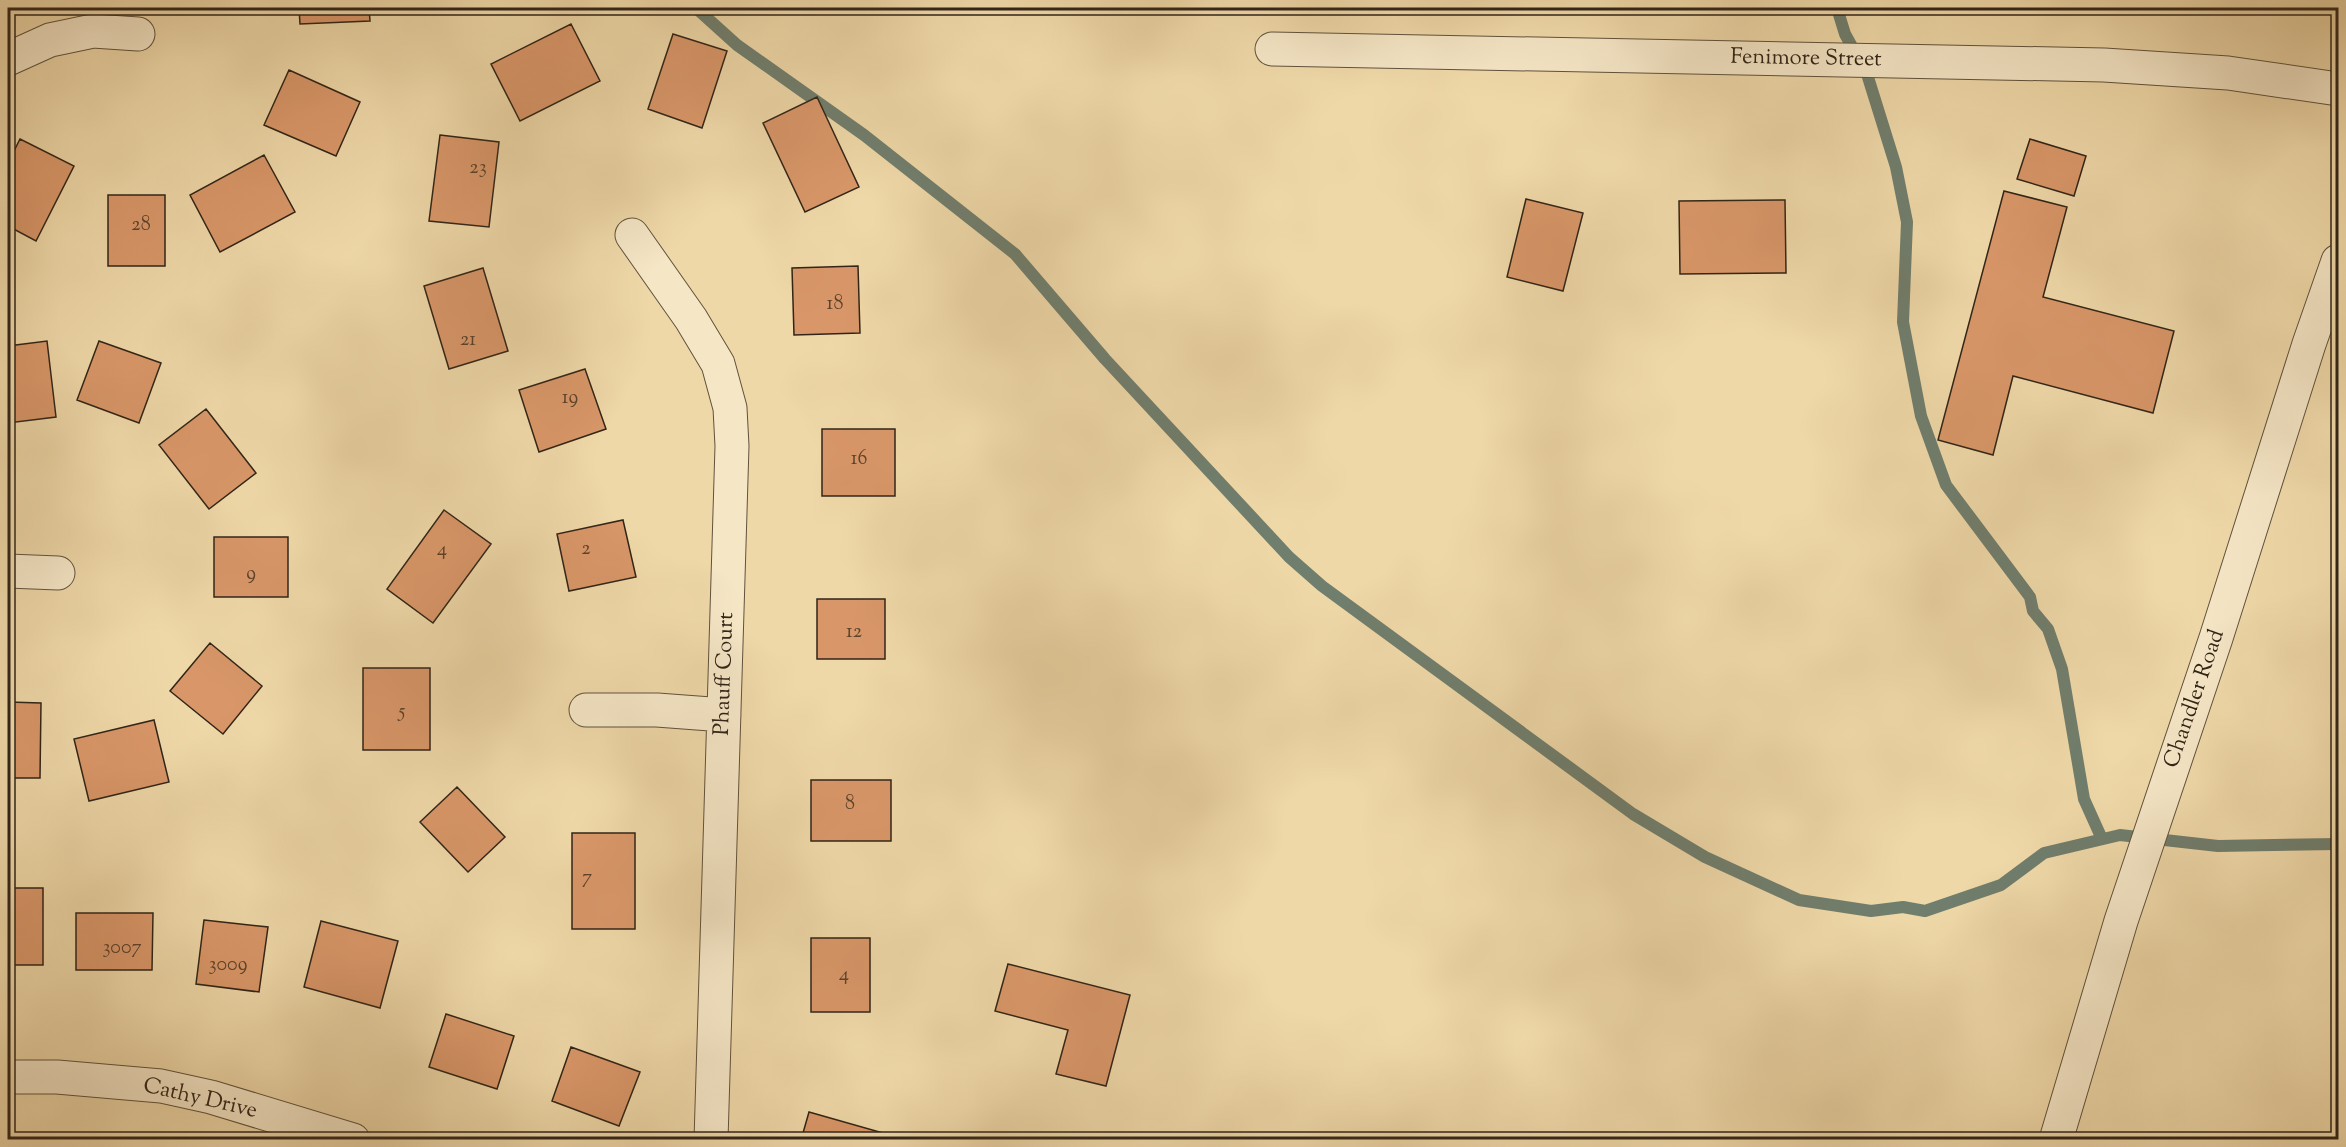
<svg xmlns="http://www.w3.org/2000/svg" width="2346" height="1147" viewBox="0 0 2346 1147" font-family="'Sorts Mill Goudy',serif">
	<style>
		.lines { fill: none; stroke-linecap: round; stroke-linejoin: round }
		.stream { stroke: #707e6d; stroke-width: 12 }
		.building { fill: #d99769; stroke: #312518; stroke-width: 1.5 }
		.minor-casing { stroke: #60523c; stroke-width: 35 }
		.tertiary-casing { stroke: #60523c; stroke-width: 35 }
		.minor { stroke: #f5e6c6; stroke-width: 33 }
		.tertiary { stroke: #f5e6c6; stroke-width: 33 }
		.labels { text-anchor: middle; dominant-baseline: central; stroke-width: 4.5; stroke-linejoin: round; paint-order: stroke }
		.number-label { font-size: 20px; fill: #5b422c }
		.street-label { font-size: 22px; fill: #312518; stroke: #f5e6c6 }
	</style>
	<rect width="100%" height="100%" fill="#efd8a8"/>
	<filter id="stains"><feTurbulence type="fractalNoise" baseFrequency=".00333" numOctaves="4"/><feColorMatrix values="0 0 0 0 .2 0 0 0 0 .09 0 0 0 0 .02 0 0 0 .5 -.17"/></filter>
	<radialGradient id="worn" r=".72"><stop offset=".6" stop-color="#630" stop-opacity="0"/><stop offset="1" stop-color="#630" stop-opacity=".3"/></radialGradient>
	<g class="lines">
		<path class="stream" d="M696 8 737 45 864 135 1015 254 1105 359 1289 557 1322 586 1633 814 1705 857 1799 900 1871 911 1903 907 1925 911 2001 885 2044 853 2120 835 2218 846 2338 844
			M1837 8 1845 34 1867 74 1896 167 1907 222 1903 322 1921 416 1946 485 2030 597 2033 611 2048 629 2062 669 2084 799 2102 839"/>
	</g>
	<path class="building" d="M299 8H369L370 21 300 24Z
		M571 24 600 81 520 121 491 64Z
		M673 34 727 51 702 128 648 109Z
		M289 70 360 102 336 156 264 125Z
		M817 97 859 187 805 212 763 123Z
		M440 135 499 142 489 227 429 221Z
		M20 139 74 166 36 241 8 226V163Z
		M2030 139 2086 156 2074 196 2017 179Z
		M264 155 295 212 220 252 190 195Z
		M2004 191 2067 207 2043 297 2174 331 2153 413 2013 376 1993 455 1938 440Z
		M108 195H165V266H108Z
		M1526 199 1583 213 1563 291 1507 277Z
		M1785 200 1786 273 1680 274 1679 201Z
		M858 266 860 333 794 335 792 268Z
		M483 268 508 351 449 369 424 286Z
		M47 341 56 417 8 423V346Z
		M99 341 161 363 139 423 77 400Z
		M585 369 606 429 539 452 519 390Z
		M206 409 256 473 209 509 159 445Z
		M822 429H895V496H822Z
		M444 510 491 544 433 623 387 589Z
		M623 520 636 577 569 591 557 534Z
		M214 537H288V597H214Z
		M817 599H885V659H817Z
		M210 643 262 686 223 734 170 691Z
		M363 668H430V750H363Z
		M8 702 41 703 40 778H8Z
		M154 720 169 782 89 801 74 739Z
		M811 780H891V841H811Z
		M457 787 505 837 468 872 420 822Z
		M572 833H635V929H572Z
		M8 888H43V965H8Z
		M76 913H153L152 970H76Z
		M204 920 268 927 259 992 196 984Z
		M321 921 398 941 380 1008 304 987Z
		M811 938H870V1012H811Z
		M1008 964 1130 995 1106 1086 1056 1074 1068 1030 995 1011Z
		M446 1014 514 1036 497 1089 429 1067Z
		M571 1047 640 1072 619 1126 552 1101Z
		M809 1112 883 1133 881 1140H801Z"/>
	<g class="lines">
		<g class="minor-casing">
			<path id="minor" d="M1272 49 2104 65 2228 73 2338 89
				M8 59 50 40 93 31 138 34
				M632 235 691 319 718 364 730 408 732 446 711 1140
				M8 571 58 573
				M586 710H657L724 715
				M8 1077H57L161 1086 211 1097 353 1140"/>
		</g>
		<g class="tertiary-casing">
			<path id="tertiary" d="M2056 1140 2121 921 2216 638 2309 344 2338 261"/>
		</g>
		<use href="#minor" class="minor"/>
		<use href="#tertiary" class="tertiary"/>
	</g>
	<g class="labels">
		<g class="number-label">
			<text x="478" y="168">23</text>
			<text x="141" y="225">28</text>
			<text x="835" y="304">18</text>
			<text x="468" y="340">21</text>
			<text x="570" y="398">19</text>
			<text x="859" y="459">16</text>
			<text x="586" y="549">2</text>
			<text x="442" y="550">4</text>
			<text x="251" y="574">9</text>
			<text x="854" y="632">12</text>
			<text x="402" y="712">5</text>
			<text x="850" y="804">8</text>
			<text x="587" y="878">7</text>
			<text x="122" y="948">3007</text>
			<text x="228" y="965">3009</text>
			<text x="844" y="975">4</text>
		</g>
		<g class="street-label">
			<text transform="translate(1806 59) rotate(1)">Fenimore Street</text>
			<text transform="translate(725 674) rotate(-88)">Phauff Court</text>
			<text transform="translate(2195 699) rotate(-71)">Chandler Road</text>
			<text transform="translate(200 1099) rotate(13)">Cathy Drive</text>
		</g>
	</g>
	<rect width="2346" height="1147" fill="none" stroke="#efd8a8" stroke-width="30"/>
	<rect x="9" y="9" width="2328" height="1129" fill="none" stroke="#312518" stroke-width="3"/>
	<rect x="15" y="15" width="2316" height="1117" fill="none" stroke="#312518" stroke-width="1.5"/>
	<rect width="100%" height="100%" filter="url(#stains)"/>
	<rect width="100%" height="100%" fill="url(#worn)"/>
</svg>
